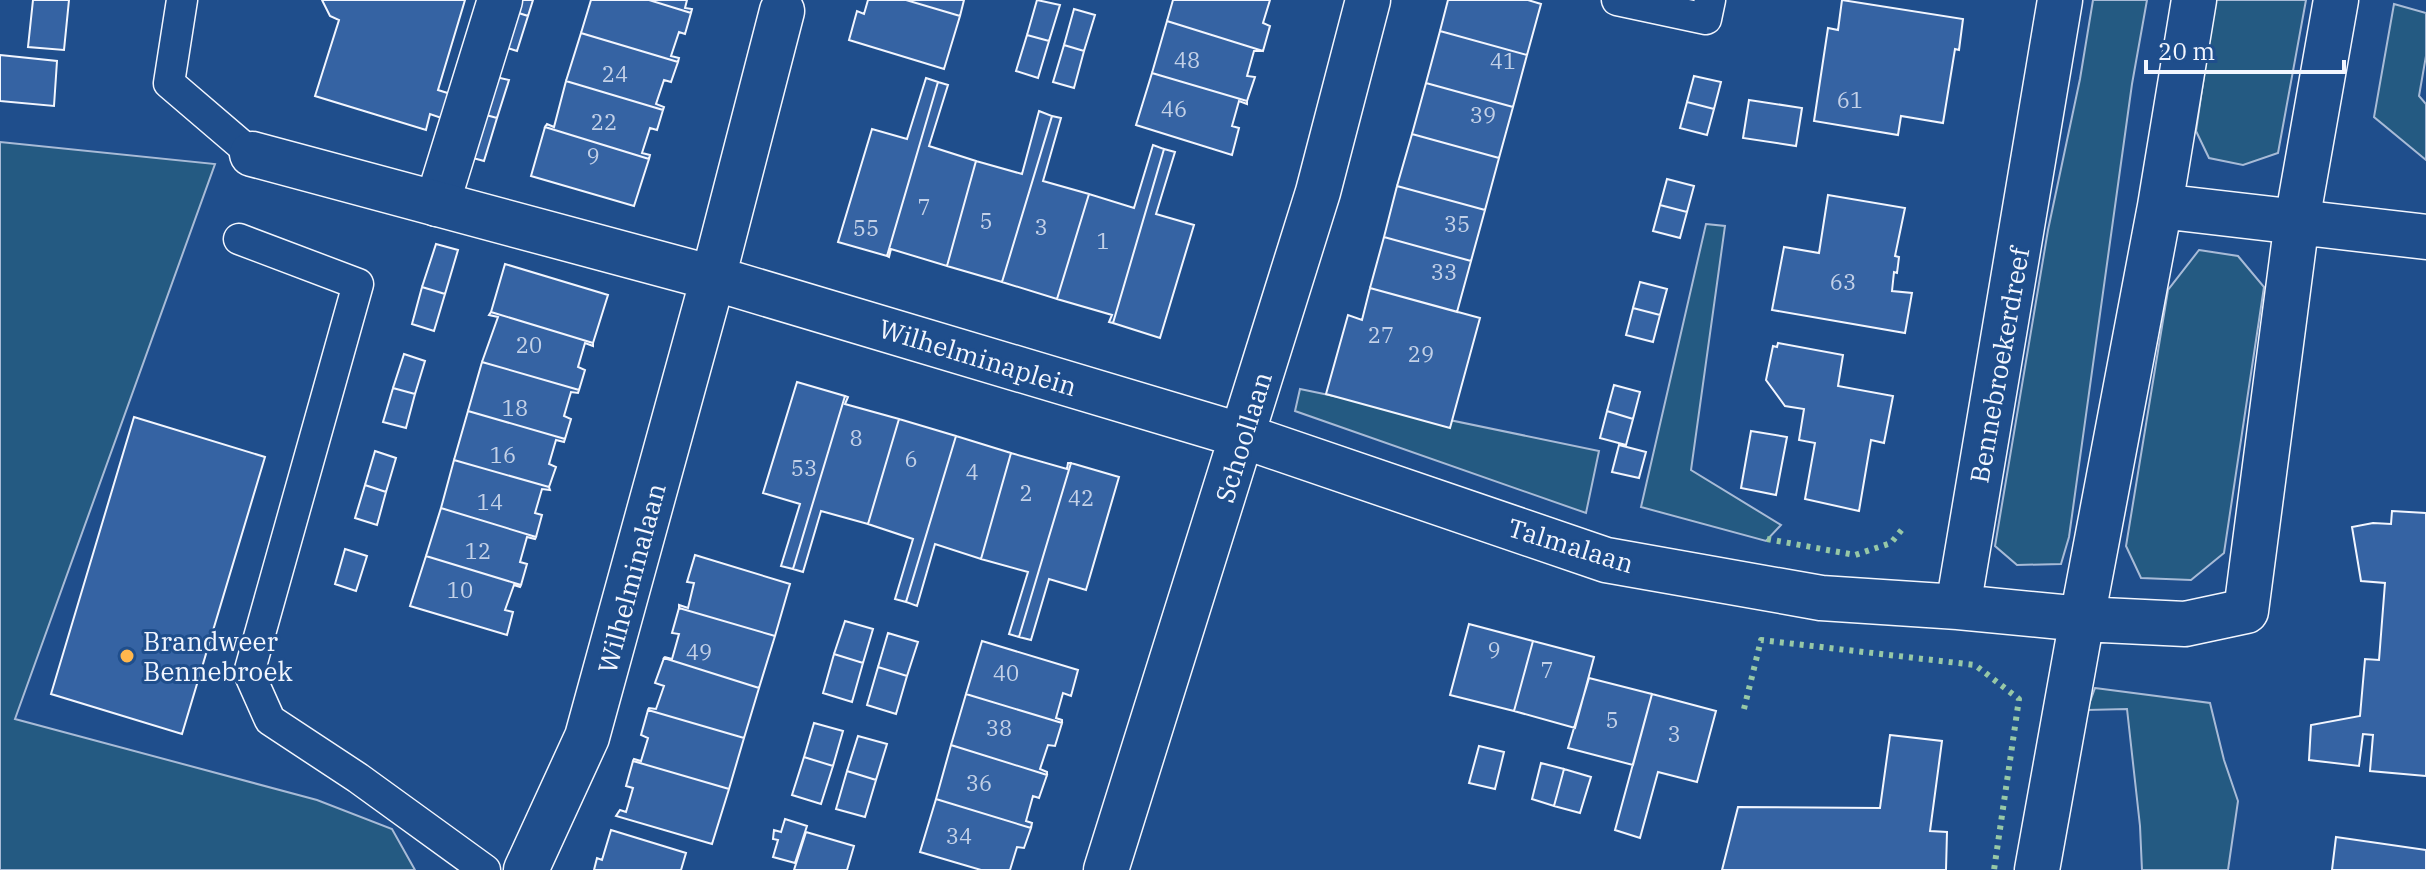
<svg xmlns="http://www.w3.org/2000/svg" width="2426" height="870" viewBox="0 0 2426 870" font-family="'IBM Plex Serif',serif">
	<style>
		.green { fill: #245a82; stroke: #a8bbd7; stroke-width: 2 }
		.building { fill: #3563a3; stroke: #f2f6ff; stroke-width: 2 }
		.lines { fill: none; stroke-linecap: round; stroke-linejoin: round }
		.service-casing { stroke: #f2f6ff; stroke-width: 33 }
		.pedestrian-casing { stroke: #f2f6ff; stroke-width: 47 }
		.minor-casing { stroke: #f2f6ff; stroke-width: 47 }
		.service { stroke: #1f4e8c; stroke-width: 30 }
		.pedestrian { stroke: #1f4e8c; stroke-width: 44 }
		.minor { stroke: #1f4e8c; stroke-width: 44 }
		.hedge { stroke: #97c8a6; stroke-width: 6; stroke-dasharray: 4 6; stroke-linecap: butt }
		.poi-dot { fill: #ffb74d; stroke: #1f4e8c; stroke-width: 3 }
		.labels { text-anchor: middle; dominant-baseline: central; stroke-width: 6; stroke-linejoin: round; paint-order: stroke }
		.number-label { font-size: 22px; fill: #c3d1e8 }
		.street-label { font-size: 26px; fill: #f2f6ff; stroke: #1f4e8c }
		.poi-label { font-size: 26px; fill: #f2f6ff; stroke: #1f4e8c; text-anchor: start }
	</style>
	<rect width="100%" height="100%" fill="#1f4e8c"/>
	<path class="green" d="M2093 0H2147L2132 84 2069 537 2061 564 2017 565 1995 546 2048 230 2080 79Z
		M2215 0H2306L2278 153 2243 165 2209 158 2196 131Z
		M2394 4 2426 13V56L2419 96 2426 104V160L2374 117Z
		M0 142 215 164 15 719 317 800 392 829 415 870H0Z
		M1706 224 1725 226 1691 470 1781 525 1766 541 1641 507Z
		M2199 250 2238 256 2264 287 2224 553 2191 580 2141 578 2126 546 2168 290Z
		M1300 389 1599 451 1586 513 1295 411Z
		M2095 688 2210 703 2224 760 2238 801 2228 870H2142L2140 826 2127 709 2087 710Z"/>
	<path class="building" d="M33 0H69L64 50 28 47Z
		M322 0H465L438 90 467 99 459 124 430 114 426 130 315 96 339 20 330 16Z
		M509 0H533L528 16 506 9Z
		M591 0H649L691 13 685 34 679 32 671 56 679 58 678 62 581 33Z
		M649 0H687L685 8 692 9 691 13Z
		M868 0H906L960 16 944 69 849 40 857 11 864 14Z
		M906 0H964L960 16Z
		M1037 0 1060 5 1049 41 1027 35Z
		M1173 0H1270L1263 23 1270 26 1263 51 1167 21Z
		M1448 0H1528L1541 4 1527 55 1440 31Z
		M1842 0 1963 19 1959 50 1955 49 1943 123 1901 116 1898 135 1814 121 1828 28 1838 30Z
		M506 9 528 16 517 51 495 44Z
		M1074 9 1095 15 1084 51 1064 45Z
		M1167 21 1263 51H1254L1247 76 1255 77 1247 101 1152 73Z
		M1440 31 1527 55 1513 107 1426 83Z
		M581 33 678 62 671 82 664 80 656 104 664 107 663 110 566 81Z
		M1027 35 1049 41 1038 78 1016 71Z
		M1064 45 1084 51 1074 88 1053 82Z
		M0 55 57 61 54 106 0 101Z
		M1152 73 1247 101V104L1239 101 1232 126 1239 128 1232 155 1136 125Z
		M487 75 509 80 497 118 475 112Z
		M1694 76 1721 82 1714 109 1687 102Z
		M926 78 938 82 887 256 838 242 872 129 907 139Z
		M566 81 663 110 657 130 650 128 642 153 650 155 649 159 545 127 547 124 554 127Z
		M938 82 948 85 929 146 976 161 947 266 891 249 889 257 887 256Z
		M1426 83 1513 107 1499 158 1412 134Z
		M1749 100 1802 108 1796 146 1743 138Z
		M1687 102 1714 109 1707 135 1680 128Z
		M1039 111 1052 116 1002 282 947 266 976 161 1022 174Z
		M475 112 497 118 484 161 462 155Z
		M1052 116 1061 118 1043 181 1089 194 1057 299 1002 282Z
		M545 127 649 159 634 206 531 176Z
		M1412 134 1499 158 1485 210 1397 186Z
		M1153 145 1164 149 1113 323 1109 322 1112 315 1057 299 1089 194 1134 208Z
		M1164 149 1175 152 1156 214 1194 225 1160 338 1113 323Z
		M1667 179 1694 186 1687 212 1660 205Z
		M1397 186 1485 210 1471 261 1384 237Z
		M1828 195 1905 208 1895 256 1899 257 1897 273 1894 272 1892 291 1912 293 1905 333 1772 310 1784 247 1819 253Z
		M1660 205 1687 212 1680 238 1653 231Z
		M1384 237 1471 261 1457 312 1370 288Z
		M436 244 458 250 445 294 422 287Z
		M505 264 608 295 593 343 491 312Z
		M1640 282 1667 289 1660 315 1633 308Z
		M422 287 445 294 434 331 412 324Z
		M1370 288 1480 318 1450 428 1326 394 1348 315 1362 320Z
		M1633 308 1660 315 1653 342 1626 335Z
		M491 312 593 343V346L585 343 578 367 585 370 579 390 482 362 498 317 489 315Z
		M1778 343 1843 355 1838 386 1893 396 1884 443 1871 440 1859 511 1805 499 1815 443 1799 440 1804 409 1785 406 1766 380 1773 346 1777 347Z
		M404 354 425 361 415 394 393 388Z
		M482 362 579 390 578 393 571 392 564 416 571 419 565 439 468 411Z
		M797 382 845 396 793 569 781 566 800 504 763 493Z
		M1614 385 1640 392 1633 419 1607 411Z
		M393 388 415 394 406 428 383 422Z
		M845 396 848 397 845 404 899 419 868 524 821 511 803 572 793 569Z
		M468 411 565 439 564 442 556 440 549 464 556 467 549 487 454 460Z
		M1607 411 1633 419 1626 445 1600 438Z
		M134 417 265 457 182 734 51 694Z
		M899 419 956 436 906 602 895 599 913 539 868 524Z
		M1751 431 1787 437 1776 495 1741 488Z
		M956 436 1011 453 981 559 935 544 917 606 906 602Z
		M1619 445 1646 452 1639 478 1612 472Z
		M375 451 396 458 386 492 365 485Z
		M1011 453 1067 469 1068 463H1071L1019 637 1009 634 1028 572 981 559Z
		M454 460 549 487 550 490 542 489 535 513 542 515 536 537 441 508Z
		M1071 463 1119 477 1086 590 1049 579 1031 640 1019 637Z
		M365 485 386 492 377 525 355 518Z
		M441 508 536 537 535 539 527 537 520 562 527 564 521 585 426 556Z
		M2392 511 2426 513V776L2370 771 2373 735 2363 734 2359 766 2309 760 2311 725 2360 716 2365 659 2379 660 2385 583 2361 581 2352 527 2373 523 2391 524Z
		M345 549 367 556 356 591 335 584Z
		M695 555 790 584 775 636 679 608V605L688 608 694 583 687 582Z
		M426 556 521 585 520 587 514 585 505 610 513 612 507 635 410 606Z
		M679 608 775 636 759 688 664 658 665 657 672 659 679 634 672 633Z
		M845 621 873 629 863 663 834 654Z
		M1469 624 1533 641 1514 711 1450 695Z
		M888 633 918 642 907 676 878 667Z
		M982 641 1078 670 1071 696 1063 693 1056 718 1062 720V723L966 694Z
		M1533 641 1594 657 1575 728 1514 711Z
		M834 654 863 663 852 702 823 693Z
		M664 658 759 688 744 738 648 710 649 708 656 709 664 686 655 683Z
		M878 667 907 676 896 714 867 705Z
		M1589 678 1652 694 1633 765 1568 748Z
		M966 694 1062 723 1055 746 1048 745 1040 769 1047 772V775L951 745Z
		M1652 694 1716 711 1697 782 1658 772 1640 838 1615 830Z
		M648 710 744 738 729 789 633 761 634 759 641 761 648 738 641 735Z
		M814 723 843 731 833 766 804 757Z
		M1890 735 1942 741 1930 831 1947 832 1946 870H1722L1738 807 1880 808Z
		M858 736 887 744 876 780 847 771Z
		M951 745 1047 775 1039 798 1033 796 1026 821 1032 823 1031 828 936 799Z
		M1479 746 1504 752 1495 789 1469 783Z
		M804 757 833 766 821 804 792 795Z
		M633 761 729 789 712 844 616 816 620 810 626 812 633 788 626 786Z
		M1541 763 1564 769 1554 806 1532 799Z
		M1564 769 1591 777 1580 813 1554 806Z
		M847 771 876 780 865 817 836 809Z
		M936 799 1031 828 1024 848 1017 847 1010 870H981L920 852Z
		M785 819 807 826 795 863 773 857 778 840 773 839 774 830 781 832Z
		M611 830 686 853 681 870H594L597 858 602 860Z
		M806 832 854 846 847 870H794Z
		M2336 837 2426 850V870H2332Z"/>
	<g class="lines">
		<g class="service-casing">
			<path id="service" d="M182 0 169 83 252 154
				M1617 0 1706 19 1710 0
				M239 239 358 284 249 673 270 720 358 778 485 870"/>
		</g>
		<g class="pedestrian-casing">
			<path id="pedestrian" d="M437 204 500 0"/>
		</g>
		<g class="minor-casing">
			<path id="minor" d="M2194 0 2160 206 2082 619 2185 624 2246 611 2297 221 2336 0
				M252 154 713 278 1243 436 1606 560 1821 598 1958 607 2082 619 2037 870
				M2160 206 2426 237
				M1958 607 2060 0
				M526 870 587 737 713 278 782 11
				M1106 870 1318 192 1368 0"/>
		</g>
		<use href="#service" class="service"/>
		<use href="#pedestrian" class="pedestrian"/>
		<use href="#minor" class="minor"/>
		<path class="hedge" d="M1767 539 1855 555 1891 543 1904 527
			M1744 709 1761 640 1975 665 2019 699 1994 870"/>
	</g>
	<circle class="poi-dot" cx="127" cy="656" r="8"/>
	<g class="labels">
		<g class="number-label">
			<text x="1187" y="59">48</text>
			<text x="1503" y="60">41</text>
			<text x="615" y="73">24</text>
			<text x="1850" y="99">61</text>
			<text x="1174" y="108">46</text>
			<text x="1483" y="114">39</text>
			<text x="604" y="121">22</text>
			<text x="593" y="155">9</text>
			<text x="924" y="206">7</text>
			<text x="986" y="220">5</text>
			<text x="1457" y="223">35</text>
			<text x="1041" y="226">3</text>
			<text x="866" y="227">55</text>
			<text x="1103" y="240">1</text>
			<text x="1444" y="271">33</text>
			<text x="1843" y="281">63</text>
			<text x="1381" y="334">27</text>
			<text x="529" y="344">20</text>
			<text x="1421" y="353">29</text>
			<text x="515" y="407">18</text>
			<text x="856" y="437">8</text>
			<text x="503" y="454">16</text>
			<text x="911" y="458">6</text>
			<text x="804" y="467">53</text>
			<text x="972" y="471">4</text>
			<text x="1026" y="492">2</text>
			<text x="1081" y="497">42</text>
			<text x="490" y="501">14</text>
			<text x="478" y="550">12</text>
			<text x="460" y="589">10</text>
			<text x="1494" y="649">9</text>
			<text x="699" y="651">49</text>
			<text x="1547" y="669">7</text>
			<text x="1006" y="672">40</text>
			<text x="1612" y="719">5</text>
			<text x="999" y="727">38</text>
			<text x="1674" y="733">3</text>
			<text x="979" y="782">36</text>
			<text x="959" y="835">34</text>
		</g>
		<g class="street-label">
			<text transform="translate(978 357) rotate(17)">Wilhelminaplein</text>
			<text transform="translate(1999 365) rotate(-80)">Bennebroekerdreef</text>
			<text transform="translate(1243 437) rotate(-73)">Schoollaan</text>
			<text transform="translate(1571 545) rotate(17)">Talmalaan</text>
			<text transform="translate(631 578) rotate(-75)">Wilhelminalaan</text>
		</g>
		<g class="poi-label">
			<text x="143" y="641">Brandweer<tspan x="143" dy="30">Bennebroek</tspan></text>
		</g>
	</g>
	<path d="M2146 60v12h198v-12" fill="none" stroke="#f2f6ff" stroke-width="4"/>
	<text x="2158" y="60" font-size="24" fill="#f2f6ff" stroke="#1f4e8c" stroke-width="6" paint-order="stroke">20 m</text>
</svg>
